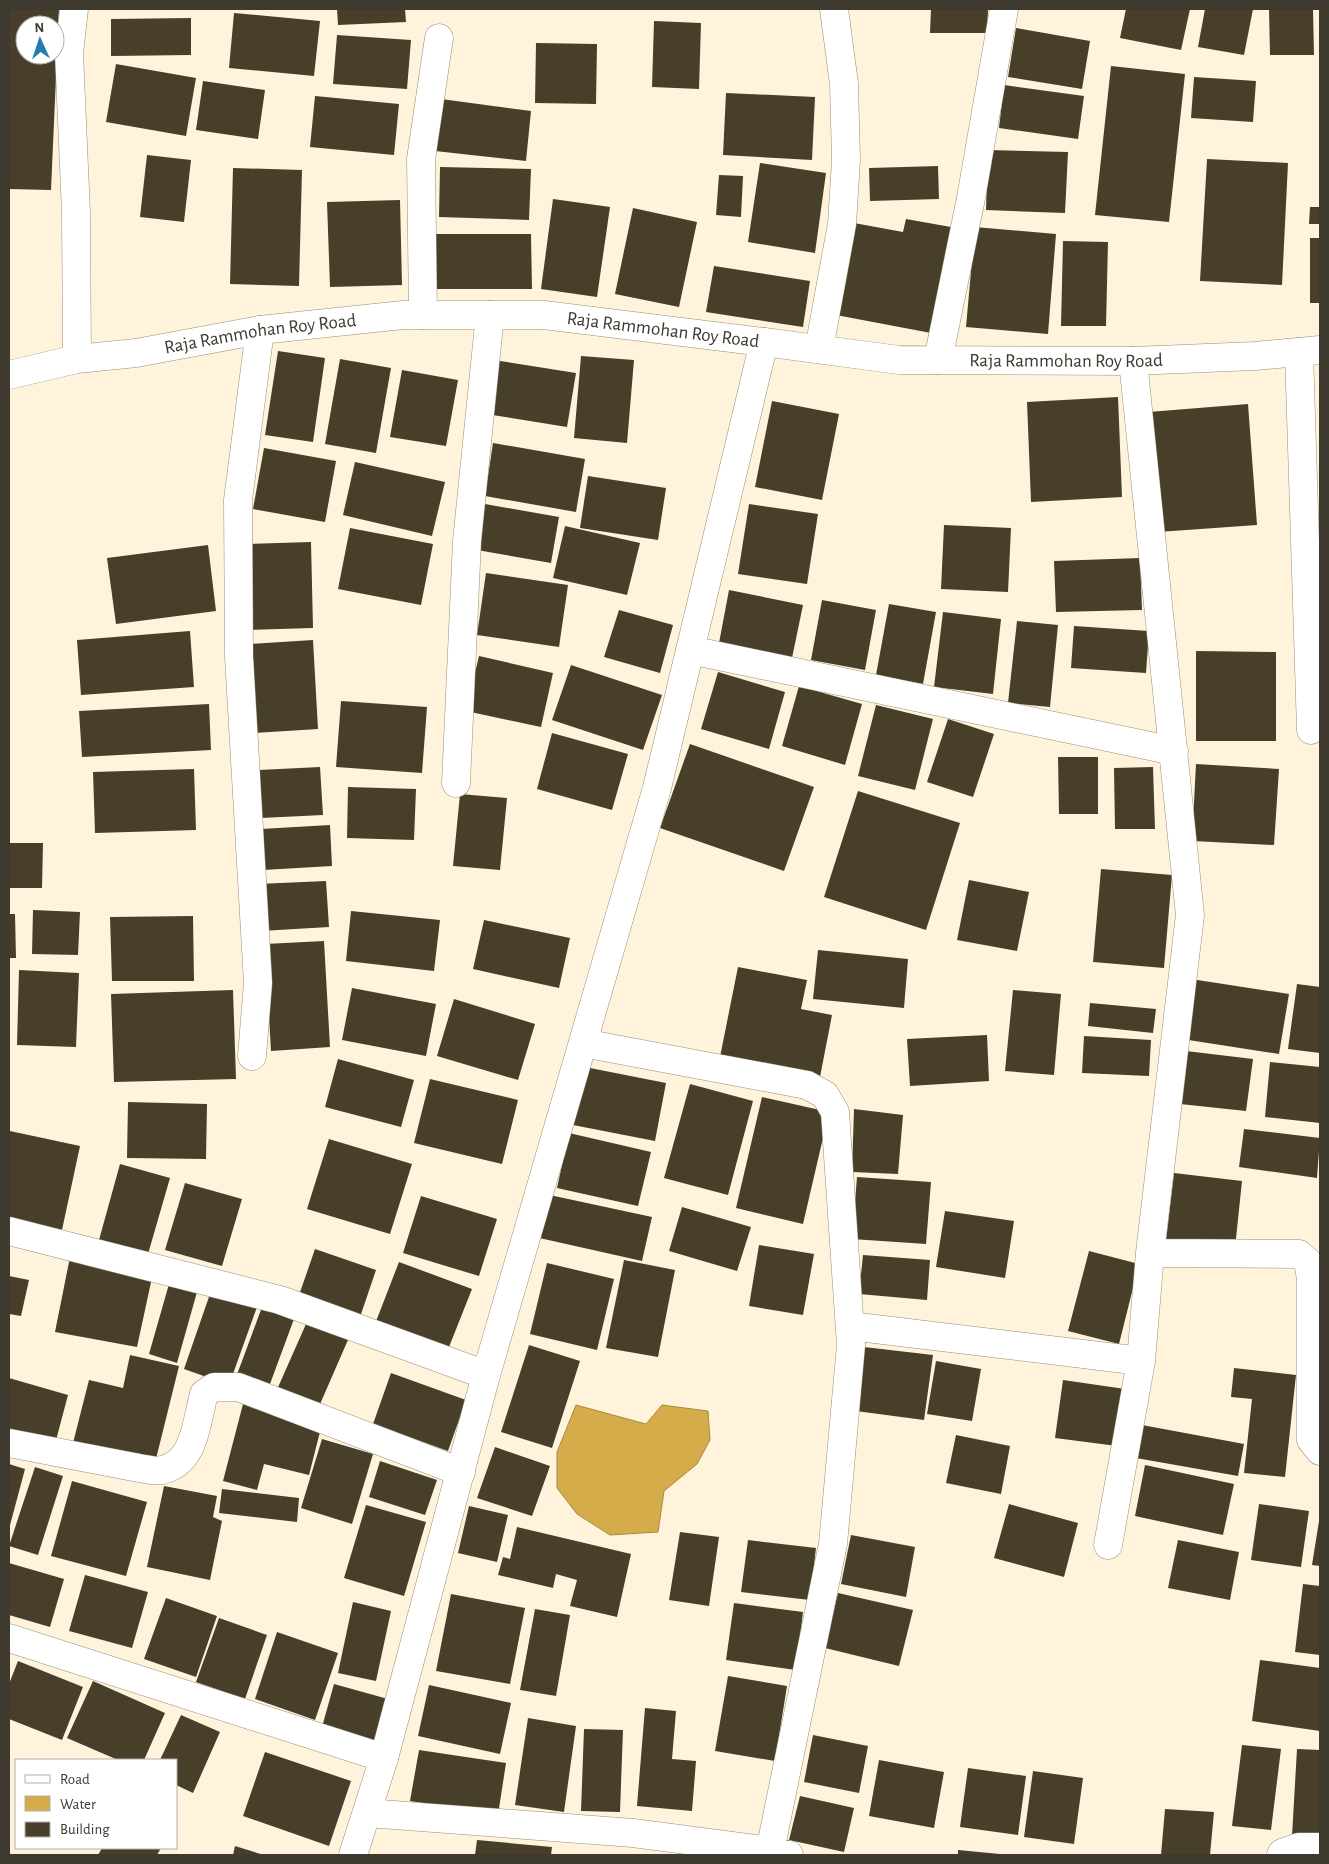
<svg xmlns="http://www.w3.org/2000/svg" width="1329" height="1864" viewBox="0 0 1329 1864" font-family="'Alegreya Sans',sans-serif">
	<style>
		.water { fill: #d4ac4a; stroke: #a78a42 }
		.building { fill: #483f2a; fill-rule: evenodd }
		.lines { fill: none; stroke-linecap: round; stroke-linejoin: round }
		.street-casing { stroke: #988e77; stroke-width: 29 }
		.secondary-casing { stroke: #988e77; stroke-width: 29 }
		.street { stroke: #fff; stroke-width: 28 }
		.secondary { stroke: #fff; stroke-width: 28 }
		.labels { text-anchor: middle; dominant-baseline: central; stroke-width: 5; stroke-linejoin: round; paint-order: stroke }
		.street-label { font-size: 19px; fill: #3e3a30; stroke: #fff }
	</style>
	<rect width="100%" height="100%" fill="#fff4db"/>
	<path class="water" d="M576 1405 646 1424 662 1405 708 1411 710 1440 697 1464 664 1491 658 1532 610 1535 577 1514 557 1488V1452Z"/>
	<path class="building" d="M9 9H59L51 190 9 189ZM25 25H55V55H25Z
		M337 9H405L406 22 338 25Z
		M931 9H988L987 33H930Z
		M1126 9H1190L1181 50 1120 38Z
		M1205 9H1253L1244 55 1198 47Z
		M1269 9H1313L1314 55H1270Z
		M234 13 320 21 314 76 229 68Z
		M191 18V55L111 56V19Z
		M654 21 701 23 699 89 652 87Z
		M1016 28 1090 41 1082 89 1008 77Z
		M337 35 411 40 407 89 333 84Z
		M536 43 597 44 596 104 535 103Z
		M116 64 196 78 186 136 106 122Z
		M1111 66 1185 74 1169 222 1095 215Z
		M1194 77 1256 81 1253 122 1191 118Z
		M203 81 265 90 258 139 196 130Z
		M1004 85 1084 96 1078 139 999 128Z
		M726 93 815 97 812 160 723 155Z
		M315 96 399 104 394 155 310 147Z
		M441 99 531 111 526 161 435 151Z
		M988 150 1068 152 1065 213 986 210Z
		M147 155 191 160 184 222 140 217Z
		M1207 159 1288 163 1282 285 1200 281Z
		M760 163 826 173 815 253 748 242Z
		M938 166 939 199 870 201 869 168Z
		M440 167 531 169 529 220 439 217Z
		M233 168 302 170 299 286 230 284Z
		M719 175 743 176 741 217 716 215Z
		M553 199 610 207 597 297 541 289Z
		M400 200 402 285 330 287 327 202Z
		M1310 207H1320V224H1309Z
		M633 208 697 222 679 307 615 294Z
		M906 219 951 227 931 333 836 315 854 223 903 232Z
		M975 227 1056 234 1048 334 966 327Z
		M431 234H531L532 289H431Z
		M1310 238H1320V303H1310Z
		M1063 241 1108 242 1106 326H1061Z
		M714 266 810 281 803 327 706 312Z
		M278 351 325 358 313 442 265 435Z
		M581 356 634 360 627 443 574 438Z
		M340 359 391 368 376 453 325 444Z
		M494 360 576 373 567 427 486 414Z
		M402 370 458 380 446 446 390 437Z
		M1118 397 1122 497 1031 502 1027 402Z
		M772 401 839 414 822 500 755 487Z
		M1248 404 1257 525 1158 532 1149 412Z
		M493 443 585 459 576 512 485 496Z
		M264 448 336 461 325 522 253 509Z
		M355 462 445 482 432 536 343 515Z
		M588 476 666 488 658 540 580 528Z
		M485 504 559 517 551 563 477 550Z
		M749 504 818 514 807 584 738 574Z
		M944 525 1011 528 1008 592 941 589Z
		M565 526 640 543 627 595 553 578Z
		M350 528 433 544 421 605 338 589Z
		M311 542 313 628 247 630 245 544Z
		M208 545 216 611 116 624 107 558Z
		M1140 558 1142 610 1056 612 1054 561Z
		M486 573 568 585 559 647 477 635Z
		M729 590 803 605 792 658 719 643Z
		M822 600 876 610 865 670 811 660Z
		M889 604 936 612 923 684 876 675Z
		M619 610 673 625 660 673 604 657Z
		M943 612 1001 619 993 694 934 687Z
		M1017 621 1058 625 1050 707 1008 703Z
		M1074 626 1149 631 1146 673 1071 668Z
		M190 631 194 687 81 695 77 640Z
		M313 640 318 729 254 733 249 644Z
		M1196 651 1276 652V741H1196Z
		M479 656 553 673 541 727 466 711Z
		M571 665 662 695 643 750 552 720Z
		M718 672 785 692 769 749 701 729Z
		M799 686 862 704 845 765 782 746Z
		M341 701 427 707 422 773 336 767Z
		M209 704 211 750 82 757 79 711Z
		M876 705 933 719 915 790 858 776Z
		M948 719 994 734 973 797 927 782Z
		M552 733 628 754 612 810 537 789Z
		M690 744 814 787 784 871 660 828Z
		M1058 757H1098V814H1059Z
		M1196 764 1279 769 1274 845 1192 841Z
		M320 767 323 815 261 818 259 770Z
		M1153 767 1155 829H1115L1114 768Z
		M194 769 196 830 95 833 93 772Z
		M348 787 416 789 414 840 347 838Z
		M858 791 960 823 926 930 824 897Z
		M460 794 507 798 500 870 453 866Z
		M330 825 332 866 263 870 261 829Z
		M9 843H43L42 888H9Z
		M1101 869 1172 875 1164 968 1093 962Z
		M969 880 1029 892 1017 951 957 940Z
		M326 881 329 927 261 931 258 884Z
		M33 910 80 912 78 955 32 954Z
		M351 911 440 920 434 971 346 961Z
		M9 914H15L16 958H9Z
		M193 916 194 981H112L110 917Z
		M484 920 570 938 559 988 473 969Z
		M324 941 330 1047 271 1051 265 944Z
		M818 950 908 959 904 1008 813 999Z
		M738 967 807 980 801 1009 832 1015 820 1077 720 1057Z
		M19 970 79 973 76 1047 17 1045Z
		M1191 979 1289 994 1279 1054 1182 1039Z
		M1297 984 1320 987V1053L1288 1049Z
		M352 988 436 1004 426 1056 342 1040Z
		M233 990 236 1079 114 1082 111 994Z
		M1013 990 1061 994 1054 1075 1005 1071Z
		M454 999 535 1024 518 1080 437 1056Z
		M1090 1003 1156 1009 1153 1033 1088 1026Z
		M987 1035 989 1081 910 1086 907 1039Z
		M1084 1036 1151 1040 1149 1076 1082 1073Z
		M1186 1051 1253 1059 1246 1111 1180 1104Z
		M338 1059 414 1080 401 1127 325 1107Z
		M1270 1062 1320 1067V1123L1265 1117Z
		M585 1067 666 1083 655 1141 573 1125Z
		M430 1079 518 1100 502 1164 414 1143Z
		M690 1084 753 1101 728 1195 664 1178Z
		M762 1097 829 1112 803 1224 736 1208Z
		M128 1102 207 1104 206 1159 127 1158Z
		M854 1109 903 1115 898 1174 852 1172Z
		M1244 1129 1320 1138 1317 1178 1239 1167Z
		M10 1131 80 1146 62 1230 9 1218Z
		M569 1133 651 1152 638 1206 557 1188Z
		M329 1139 412 1164 390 1234 307 1209Z
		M120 1164 170 1178 148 1254 99 1240Z
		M1174 1173 1242 1181 1235 1248 1166 1241Z
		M857 1177 931 1182 926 1244 852 1239Z
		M185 1183 242 1199 222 1266 165 1250Z
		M545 1194 652 1217 642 1261 535 1237Z
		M421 1196 497 1219 479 1276 403 1253Z
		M682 1207 751 1227 737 1271 669 1251Z
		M945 1211 1014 1221 1005 1278 936 1267Z
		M759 1245 814 1254 803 1315 749 1306Z
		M315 1249 376 1270 358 1323 297 1301Z
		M1089 1251 1139 1264 1119 1344 1068 1331Z
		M863 1255 930 1260 927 1300 859 1294Z
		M70 1257 153 1273 137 1347 55 1332Z
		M624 1260 675 1270 658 1357 606 1348Z
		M399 1262 472 1289 447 1352 375 1324Z
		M547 1263 614 1279 597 1350 530 1334Z
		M9 1276 29 1280 21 1316 9 1314Z
		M171 1277 199 1285 177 1363 149 1354Z
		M211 1291 257 1307 229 1385 184 1369Z
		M262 1307 294 1319 267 1392 235 1380Z
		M310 1315 351 1333 317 1411 275 1394Z
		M529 1345 580 1361 552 1448 501 1432Z
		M864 1347 933 1355 924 1420 856 1411Z
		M130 1355 179 1366 155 1463 73 1443 89 1380 123 1388Z
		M936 1361 981 1369 972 1421 927 1414Z
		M1234 1368 1296 1375 1285 1477 1244 1473 1252 1399 1231 1397Z
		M391 1373 466 1400 448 1451 373 1424Z
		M9 1378 68 1395 55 1444 9 1431Z
		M1063 1380 1125 1389 1117 1446 1055 1438Z
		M243 1404 322 1424 309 1475 264 1464 257 1490 223 1481Z
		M1142 1425 1244 1444 1238 1476 1136 1458Z
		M956 1435 1010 1446 1001 1494 946 1483Z
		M322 1439 373 1454 352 1524 301 1508Z
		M495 1447 550 1466 532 1516 477 1498Z
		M380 1461 437 1480 425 1515 369 1497Z
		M9 1464 25 1469 9 1529Z
		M1145 1465 1234 1484 1223 1535 1135 1516Z
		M35 1467 63 1476 38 1555 9 1546Z
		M72 1481 147 1502 126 1576 51 1556Z
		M164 1486 217 1496 213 1517 222 1521 210 1580 147 1567Z
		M222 1489 299 1498 297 1522 219 1513Z
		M1009 1504 1078 1523 1064 1577 994 1558Z
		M1259 1504 1309 1511 1301 1567 1251 1560Z
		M366 1505 426 1522 404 1596 344 1578Z
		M469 1506 508 1515 497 1562 458 1553Z
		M1319 1521H1320V1566L1312 1565Z
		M517 1527 631 1554 617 1617 570 1606 577 1580 556 1574 553 1588 498 1575 503 1557 510 1559Z
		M680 1532 719 1537 709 1606 669 1600Z
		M851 1535 915 1547 906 1597 841 1584Z
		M748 1540 816 1548 810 1600 741 1592Z
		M1178 1540 1239 1552 1230 1600 1168 1588Z
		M9 1563 64 1579 50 1627 9 1615Z
		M85 1575 148 1592 132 1648 69 1631Z
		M1303 1584 1320 1586V1655L1295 1652Z
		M838 1593 913 1610 899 1666 825 1648Z
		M451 1594 525 1608 510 1684 436 1671Z
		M166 1598 217 1616 196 1677 144 1659Z
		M353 1602 391 1611 376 1681 338 1673Z
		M734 1603 803 1612 796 1670 726 1660Z
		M535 1609 570 1615 556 1696 520 1690Z
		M219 1618 267 1635 245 1699 196 1682Z
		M277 1632 338 1653 315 1720 255 1699Z
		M1260 1660 1320 1668V1731L1252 1721Z
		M18 1661 83 1687 62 1740 9 1719V1684Z
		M728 1676 787 1686 775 1761 715 1751Z
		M93 1681 165 1713 144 1760H118L67 1738Z
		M334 1684 388 1699 375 1742 322 1727Z
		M429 1685 511 1703 500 1754 418 1736Z
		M645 1708 676 1711 672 1759 696 1761 692 1811 637 1806Z
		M181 1715 220 1732 193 1793 176 1785V1760H160Z
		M528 1718 576 1726 564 1812 515 1805Z
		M584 1729 623 1730 620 1812 581 1811Z
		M813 1735 868 1746 859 1793 804 1782Z
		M1242 1745 1281 1749 1271 1830 1232 1826Z
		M1297 1749 1320 1750V1838L1292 1836Z
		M419 1750 506 1763 498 1815 410 1801Z
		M265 1752 351 1781 329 1846 243 1816Z
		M879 1760 944 1772 934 1828 869 1816Z
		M968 1768 1026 1776 1018 1835 960 1827Z
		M1033 1771 1083 1778 1074 1844 1024 1837Z
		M800 1796 854 1808 844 1852 789 1840Z
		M1165 1809 1214 1812 1210 1855H1161Z
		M477 1840 552 1847 551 1855H475Z
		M235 1846 264 1855H233Z
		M102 1848H161L157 1855H98Z
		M958 1850 1000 1854V1855H958Z"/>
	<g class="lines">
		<g class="street-casing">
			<path id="street" d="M74 9 69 53 76 213 77 359
				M423 315 421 159 439 38
				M819 349 842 224 846 160 844 84 834 9
				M1299 352 1311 730
				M938 360 971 198 1004 9
				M690 650 1174 751
				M456 783 467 541 490 315
				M583 1043 807 1085 825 1095 835 1112 851 1345 833 1544 770 1851
				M252 1056 258 983 239 657 238 500 260 330
				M9 1231 280 1300 486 1375
				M1150 1253 1299 1254 1308 1262 1311 1278V1440L1320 1451
				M850 1326 1141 1361
				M9 1443 139 1468C146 1469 155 1472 162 1470 196 1462 196 1422 204 1394L214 1387H238L461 1472
				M1108 1545 1141 1361 1150 1253 1190 915 1133 361
				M9 1638 384 1758
				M367 1813 633 1833 770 1851 789 1855
				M1281 1855 1282 1853 1299 1847H1320"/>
		</g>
		<g class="secondary-casing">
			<g id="secondary">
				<path id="s1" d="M9 375 77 359 136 353 260 330 403 315H544L764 342 899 360 1133 361 1255 356 1320 350"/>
				<path d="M353 1855 384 1758 486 1375 657 788 764 342"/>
			</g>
		</g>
		<use href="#street" class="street"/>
		<use href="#secondary" class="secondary"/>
	</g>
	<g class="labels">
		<g class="street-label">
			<text stroke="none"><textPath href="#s1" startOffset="660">Raja Rammohan Roy Road</textPath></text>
			<text stroke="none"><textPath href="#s1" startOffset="255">Raja Rammohan Roy Road</textPath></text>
			<text stroke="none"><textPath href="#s1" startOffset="1065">Raja Rammohan Roy Road</textPath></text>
		</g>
	</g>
	<rect width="1329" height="1864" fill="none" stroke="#3e3a30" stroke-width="20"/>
	<rect x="15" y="1759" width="162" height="90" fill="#ffffff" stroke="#b2b0ac"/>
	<rect x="25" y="1775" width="25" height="8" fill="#ffffff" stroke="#b2b0ac"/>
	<text x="60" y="1784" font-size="15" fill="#3e3a30">Road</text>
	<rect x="25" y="1796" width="25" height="15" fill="#d4ac4a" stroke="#b2b0ac"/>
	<text x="60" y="1809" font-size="15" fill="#3e3a30">Water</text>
	<rect x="25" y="1822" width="25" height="15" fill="#483f2a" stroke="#b2b0ac"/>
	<text x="60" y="1834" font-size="15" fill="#3e3a30">Building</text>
	<g transform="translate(40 40) rotate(357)"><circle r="24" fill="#ffffff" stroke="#b2b0ac"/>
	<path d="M0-4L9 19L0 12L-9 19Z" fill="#257dac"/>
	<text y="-8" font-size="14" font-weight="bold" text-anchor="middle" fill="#3e3a30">N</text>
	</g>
</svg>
